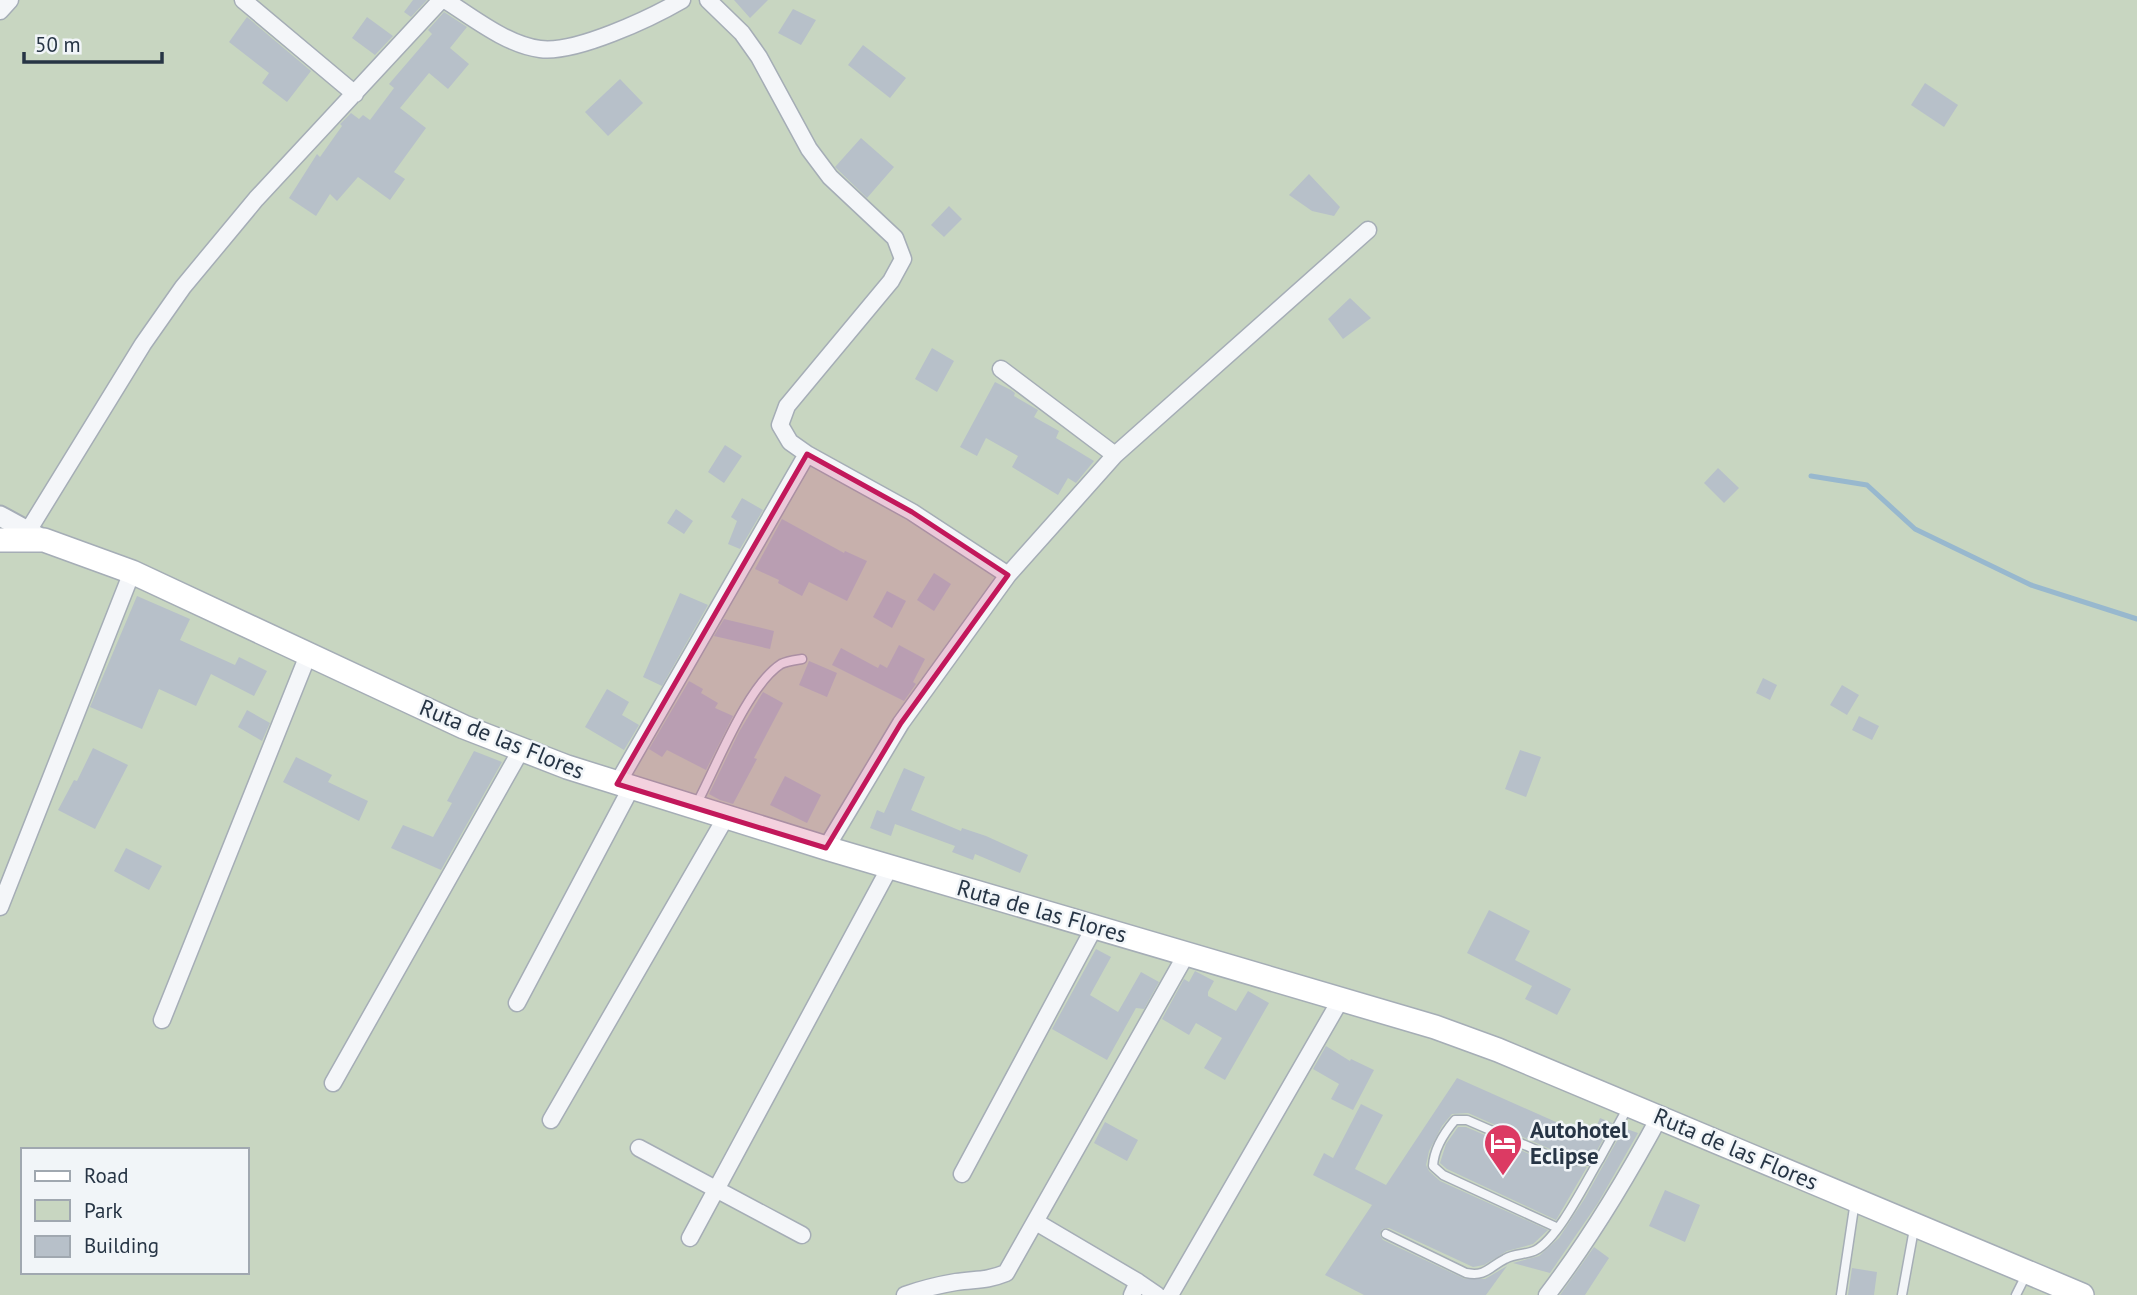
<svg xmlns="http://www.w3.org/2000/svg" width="2137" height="1295" font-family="'PT Sans',sans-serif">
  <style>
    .green { fill: #c8d6c1; fill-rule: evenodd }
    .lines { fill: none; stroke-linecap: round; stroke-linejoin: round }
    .stream { stroke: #98b8ce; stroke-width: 5 }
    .building { fill: #b7c0c9 }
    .service-casing { stroke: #a5adb6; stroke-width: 11 }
    .minor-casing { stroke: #a5adb6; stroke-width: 19 }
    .tertiary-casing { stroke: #a5adb6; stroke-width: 23 }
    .secondary-casing { stroke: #a5adb6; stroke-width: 26 }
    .service { stroke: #f4f6f9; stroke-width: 8 }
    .minor { stroke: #f4f6f9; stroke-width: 16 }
    .tertiary { stroke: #f4f6f9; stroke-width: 19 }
    .secondary { stroke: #fff; stroke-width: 23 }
    .marked { fill: #c2185b; fill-opacity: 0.2; stroke: #c2185b; stroke-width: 5; stroke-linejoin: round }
    .labels { text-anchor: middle; stroke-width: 5; stroke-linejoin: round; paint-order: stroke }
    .street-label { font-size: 23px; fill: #273545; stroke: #f1f5f8 }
    .poi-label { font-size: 23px; font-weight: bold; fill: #273545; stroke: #f1f5f8; text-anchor: start }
  </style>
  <rect width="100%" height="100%" fill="#e1e6eb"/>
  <path class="green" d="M 0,0 L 2137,0 L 2137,1295 L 0,1295 ZM 23,1150 L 247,1150 L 247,1272 L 23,1272 Z"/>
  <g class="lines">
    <path class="stream" d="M 1811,476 L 1867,485 L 1915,529 L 2031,585 L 2137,619"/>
  </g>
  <path class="building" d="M 413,0 L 427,0 L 411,17 L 404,12 Z
    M 734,0 L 768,0 L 750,18 Z
    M 793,9 L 816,20 L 801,45 L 778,33 Z
    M 444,12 L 467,27 L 450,48 L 469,64 L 448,89 L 429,73 L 400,108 L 426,128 L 394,172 L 405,179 L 390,200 L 358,177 L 337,201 L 330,194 L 316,216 L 289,198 L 317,154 L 320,157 L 342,126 L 340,124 L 351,113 L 359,119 L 363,115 L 370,120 L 394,88 L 389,84 L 432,34 L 428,30 Z
    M 247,17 L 311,71 L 287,102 L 262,83 L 269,73 L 229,42 Z
    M 367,17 L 393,36 L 375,55 L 352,38 Z
    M 863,45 L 906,78 L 890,98 L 848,65 Z
    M 620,79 L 643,103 L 608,136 L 585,112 Z
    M 1925,83 L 1958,105 L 1944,127 L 1911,105 Z
    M 861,138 L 894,167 L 867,198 L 835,167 Z
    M 1309,174 L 1340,207 L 1334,216 L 1312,211 L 1289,195 Z
    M 949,206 L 962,219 L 944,237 L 931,225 Z
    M 1350,298 L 1371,318 L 1343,339 L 1328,319 Z
    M 932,348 L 954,361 L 937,392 L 915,379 Z
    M 995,382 L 1011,390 L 1015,393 L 1014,396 L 1038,410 L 1034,417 L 1059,431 L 1056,438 L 1094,461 L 1076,483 L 1068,478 L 1058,495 L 1012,467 L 1018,456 L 986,438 L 977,456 L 960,447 Z
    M 725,445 L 742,456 L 724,483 L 708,472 Z
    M 1718,468 L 1739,488 L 1724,503 L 1704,483 Z
    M 742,498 L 763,510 L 740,549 L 728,544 L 737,521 L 731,517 Z
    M 676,509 L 693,521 L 684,534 L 667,523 Z
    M 782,519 L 844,553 L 845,551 L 867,561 L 847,601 L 809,582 L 802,596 L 778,583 L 779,580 L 755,569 Z
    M 934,573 L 951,584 L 934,611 L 917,600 Z
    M 887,591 L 906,601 L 892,628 L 873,617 Z
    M 680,593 L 708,605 L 662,686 L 643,677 Z
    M 137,596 L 190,619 L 180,640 L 235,665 L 239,657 L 267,671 L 254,696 L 211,674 L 196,706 L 159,689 L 142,729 L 90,707 Z
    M 724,619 L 774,631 L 770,649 L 714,636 Z
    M 899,645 L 925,659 L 913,682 L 916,684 L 904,701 L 832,665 L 841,648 L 878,668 L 880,664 L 887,668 Z
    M 809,661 L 837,673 L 827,697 L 799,685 Z
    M 1763,678 L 1777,685 L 1770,700 L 1756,693 Z
    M 689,681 L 703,689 L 701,693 L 718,703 L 715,708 L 733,716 L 706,770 L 667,750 L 662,757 L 649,749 Z
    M 1842,685 L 1859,695 L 1847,715 L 1830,705 Z
    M 607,689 L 629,702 L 622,715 L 639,725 L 624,750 L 585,727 Z
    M 763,692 L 783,703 L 754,758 L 757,759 L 733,804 L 720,800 L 709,794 L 739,732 Z
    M 247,710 L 270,723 L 262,741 L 238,727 Z
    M 1859,716 L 1879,726 L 1872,740 L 1852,730 Z
    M 93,748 L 128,765 L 95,829 L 58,810 L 74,780 L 77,781 Z
    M 1520,750 L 1541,757 L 1526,797 L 1505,789 Z
    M 474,751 L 502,762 L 441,870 L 391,848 L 403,825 L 433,837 L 452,803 L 447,801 Z
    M 296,757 L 332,775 L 328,782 L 368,801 L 359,821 L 283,782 Z
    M 904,768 L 925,777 L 911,810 L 961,831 L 962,828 L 986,836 L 1028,855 L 1020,873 L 975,854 L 973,860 L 952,852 L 955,846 L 895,824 L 891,836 L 870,828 L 877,810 L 884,813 Z
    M 785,776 L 821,795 L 807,823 L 770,805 Z
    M 126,848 L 162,866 L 149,890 L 114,871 Z
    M 1489,910 L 1530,931 L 1515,960 L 1571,989 L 1557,1015 L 1525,999 L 1532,986 L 1467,953 Z
    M 1096,949 L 1111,957 L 1090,995 L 1118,1012 L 1141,972 L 1159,982 L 1144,1009 L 1136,1008 L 1107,1060 L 1052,1029 Z
    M 1195,971 L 1214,981 L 1208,992 L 1208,996 L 1236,1011 L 1248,991 L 1269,1003 L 1225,1080 L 1204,1068 L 1222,1038 L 1196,1023 L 1189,1035 L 1162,1019 L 1184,979 L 1189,982 Z
    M 1326,1046 L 1350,1061 L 1351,1059 L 1374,1070 L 1353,1110 L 1331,1099 L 1339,1084 L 1313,1069 Z
    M 1457,1078 L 1592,1138 L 1600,1118 L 1612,1123 L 1595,1154 L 1574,1154 L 1559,1153 L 1468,1113 L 1452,1114 L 1442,1126 L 1429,1151 L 1426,1165 L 1429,1171 L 1440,1181 L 1548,1230 L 1533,1244 L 1507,1251 L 1484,1265 L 1473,1267 L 1389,1228 L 1382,1229 L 1380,1235 L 1383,1240 L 1465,1279 L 1485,1279 L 1507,1266 L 1486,1295 L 1364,1295 L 1325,1275 L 1372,1205 L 1313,1175 L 1324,1153 L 1333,1158 L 1361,1104 L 1383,1115 L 1355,1169 L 1386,1185 Z
    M 1105,1122 L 1138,1140 L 1127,1161 L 1094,1143 Z
    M 1458,1127 L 1466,1127 L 1555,1165 L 1587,1167 L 1556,1220 L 1447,1169 L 1440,1163 L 1446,1144 Z
    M 1624,1128 L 1638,1133 L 1598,1203 L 1550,1273 L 1513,1263 L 1539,1256 L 1559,1238 L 1585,1198 Z
    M 1665,1190 L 1700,1205 L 1685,1242 L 1649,1226 Z
    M 1594,1247 L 1609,1258 L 1585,1295 L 1560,1295 Z
    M 1852,1268 L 1877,1272 L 1874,1295 L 1848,1295 Z"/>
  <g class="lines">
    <defs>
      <path id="service" d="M 696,805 C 716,768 747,686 781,664 C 787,661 796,660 802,659
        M 1558,1228 L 1443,1175 L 1433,1166 C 1434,1148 1444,1133 1455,1120 L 1467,1120 L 1557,1159 L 1574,1161 L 1599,1160 L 1628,1107
        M 1386,1234 L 1466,1273 C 1486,1277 1489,1267 1505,1259 C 1515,1253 1527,1255 1536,1250 C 1559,1237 1585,1183 1599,1160
        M 1841,1295 L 1855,1201
        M 1902,1295 L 1914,1229
        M 2016,1295 L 2026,1275"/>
      <path id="minor" d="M 243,0 L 355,94
        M 445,0 C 472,17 507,45 540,49 C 575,54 651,18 682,0
        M 708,0 L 742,33 L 759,57 L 809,149 L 830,177 L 895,238 L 903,259 L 891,281 L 787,406 L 780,425 L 790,442 L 807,454 L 912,512 L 1008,575
        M 0,11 L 10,0
        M 1001,369 L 1115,455
        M 28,531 L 143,344 L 183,287 L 256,199 L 441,0
        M 617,784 L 807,454
        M 826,848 L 901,723 L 1008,575 L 1115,455 L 1368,230
        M 0,907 L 132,572
        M 517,1003 L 631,788
        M 162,1020 L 308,655
        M 333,1083 L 521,750
        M 551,1120 L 726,817
        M 639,1148 L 802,1235
        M 962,1174 L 1095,926
        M 1036,1222 L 1138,1282 L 1132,1295
        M 690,1238 L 890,867
        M 1138,1282 L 1157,1295
        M 905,1295 C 922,1289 938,1285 956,1282 C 976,1279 986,1281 1006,1273 L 1187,953
        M 1170,1295 L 1341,999
        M 1547,1295 C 1590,1239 1626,1179 1660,1116"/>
      <path id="tertiary" d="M 0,516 L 44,540"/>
      <path id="secondary" d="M 0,540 L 44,540 L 132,572 L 464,727 L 567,767 L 826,848 L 1435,1027 L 1498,1050 L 2082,1295"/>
    </defs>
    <use href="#service" class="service-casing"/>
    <use href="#minor" class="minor-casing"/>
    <use href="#tertiary" class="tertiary-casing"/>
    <use href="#secondary" class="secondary-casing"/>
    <use href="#service" class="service"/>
    <use href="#minor" class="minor"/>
    <use href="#tertiary" class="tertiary"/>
    <use href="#secondary" class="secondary"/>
  </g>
  <path class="marked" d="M 807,454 L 912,512 L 1008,575 L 901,723 L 826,848 L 617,784 Z"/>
  <defs>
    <symbol id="hotel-pin" viewBox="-11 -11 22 30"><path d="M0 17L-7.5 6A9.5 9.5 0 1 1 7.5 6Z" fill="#dc3a63" stroke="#f1f5f8"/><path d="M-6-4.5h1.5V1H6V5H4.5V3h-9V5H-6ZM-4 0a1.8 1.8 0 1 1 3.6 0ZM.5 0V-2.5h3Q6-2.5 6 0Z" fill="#fff"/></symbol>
  </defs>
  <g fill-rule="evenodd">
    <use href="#hotel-pin" x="1481" y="1121" width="44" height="60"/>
  </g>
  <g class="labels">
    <g class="street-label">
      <text transform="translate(502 739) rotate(22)" y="8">Ruta de las Flores</text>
      <text transform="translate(1042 911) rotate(16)" y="8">Ruta de las Flores</text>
      <text transform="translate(1736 1149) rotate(23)" y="8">Ruta de las Flores</text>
    </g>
    <g class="poi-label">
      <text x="1530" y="1138">Autohotel<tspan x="1530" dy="26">Eclipse</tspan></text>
    </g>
  </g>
  <rect x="21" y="1148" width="228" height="126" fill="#f1f5f8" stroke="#a0a8b0" stroke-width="2"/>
  <rect x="35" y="1171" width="35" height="10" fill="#ffffff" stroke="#a0a8b0" stroke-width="2"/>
  <text x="84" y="1183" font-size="21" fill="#273545">Road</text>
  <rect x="35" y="1200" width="35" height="21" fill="#c8d6c1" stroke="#a0a8b0" stroke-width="2"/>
  <text x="84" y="1218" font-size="21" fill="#273545">Park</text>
  <rect x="35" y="1236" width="35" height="21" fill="#b7c0c9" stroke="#a0a8b0" stroke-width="2"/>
  <text x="84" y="1253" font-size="21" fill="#273545">Building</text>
  <path d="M24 52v10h138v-10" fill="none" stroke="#273545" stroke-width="3.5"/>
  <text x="35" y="52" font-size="21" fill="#273545" stroke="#f1f5f8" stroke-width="5" paint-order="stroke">50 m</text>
</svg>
